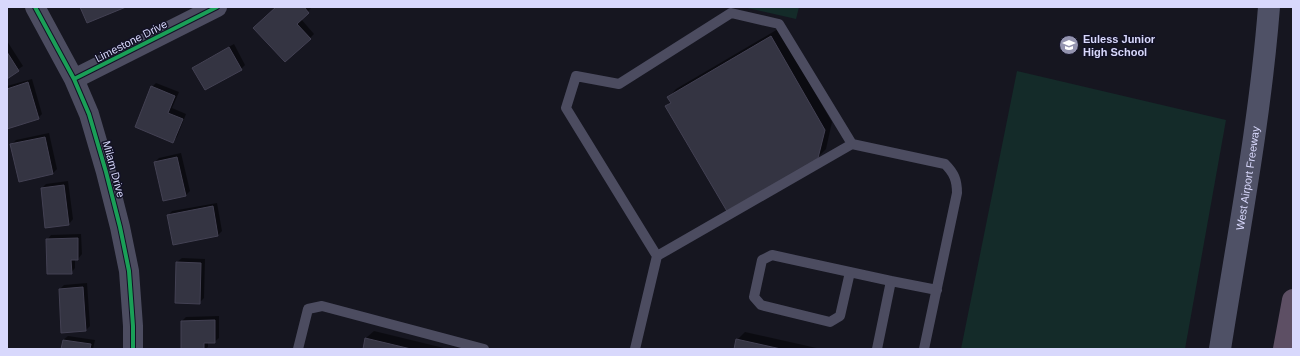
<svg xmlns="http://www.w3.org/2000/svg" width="1300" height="356" font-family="Helvetica,sans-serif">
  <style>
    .green { fill: #142b29 }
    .shadow { fill: #0007 }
    .building { fill: #343442; stroke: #434153 }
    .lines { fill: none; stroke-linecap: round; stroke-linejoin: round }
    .service { stroke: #4c4c60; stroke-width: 10 }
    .minor { stroke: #4c4c60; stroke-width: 20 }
    .secondary { stroke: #4f5166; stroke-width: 22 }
    .motorway { stroke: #5d4f64; stroke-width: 22 }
    .cycleway-casing { stroke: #121125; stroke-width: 6 }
    .cycleway { stroke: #1a9f57; stroke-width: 4 }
    .labels { text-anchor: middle; stroke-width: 3; stroke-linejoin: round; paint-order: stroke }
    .poi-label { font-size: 11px; font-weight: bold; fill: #d8d8fc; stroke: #121125; text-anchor: start }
    .street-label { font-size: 11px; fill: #d8d8fc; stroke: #121125 }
  </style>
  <rect width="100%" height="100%" fill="#161620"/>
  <path class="green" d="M 743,7 L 799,7 L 796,19 Z
    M 1017,71 L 1226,120 L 1185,349 L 961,349 Z"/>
  <path class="shadow" d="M 277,7 L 312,7 L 301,19 L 314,34 L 310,38 Z
    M 778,29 L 832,122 L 826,149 L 818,157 L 667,106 L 671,101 L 669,97 L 676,89 Z
    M 7,41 L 23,66 L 7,77 Z
    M 234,44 L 245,65 L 241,69 L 193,68 L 198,64 Z
    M 32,79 L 42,114 L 38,118 L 7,128 L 7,86 Z
    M 156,83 L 179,92 L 172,108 L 186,114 L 177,137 L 173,141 L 152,87 Z
    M 49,133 L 57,169 L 53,173 L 11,145 L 16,140 Z
    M 181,153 L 190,191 L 186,195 L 155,162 L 159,158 Z
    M 68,181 L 73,219 L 69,224 L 42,188 L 46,184 Z
    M 217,203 L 222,231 L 218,235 L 168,216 L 172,211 Z
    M 81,234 L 82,254 L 78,259 L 75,259 L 75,268 L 71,273 L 47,240 L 51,235 Z
    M 182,258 L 205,259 L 204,298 L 200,302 L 177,262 Z
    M 87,283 L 90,326 L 86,330 L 60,289 L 64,285 Z
    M 219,316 L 219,338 L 214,342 L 208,342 L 208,347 L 205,349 L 182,349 L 182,321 L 186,317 Z
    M 374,331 L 448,349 L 364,349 L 366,338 Z
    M 745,332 L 821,349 L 735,349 L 737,340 Z
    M 68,336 L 95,340 L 93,349 L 62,349 L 63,340 Z"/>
  <path class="building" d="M 80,7 L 126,7 L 87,23 Z
    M 276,7 L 304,7 L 309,13 L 297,24 L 311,39 L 285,62 L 253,28 Z
    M 771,36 L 825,130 L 818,158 L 728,213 L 665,106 L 671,103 L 667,97 Z
    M 229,47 L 242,70 L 205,90 L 192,68 Z
    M 7,52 L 19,71 L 7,79 Z
    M 28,82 L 39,119 L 7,129 L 7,89 Z
    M 151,86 L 175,96 L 168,113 L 183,119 L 173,143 L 135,127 Z
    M 45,137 L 53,174 L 19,182 L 10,144 Z
    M 177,157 L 186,196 L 163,201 L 154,162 Z
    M 64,185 L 69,225 L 45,228 L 41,188 Z
    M 213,206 L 218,236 L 173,245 L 167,215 Z
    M 78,238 L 78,260 L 71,260 L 72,274 L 47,274 L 46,239 Z
    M 176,262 L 201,263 L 200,304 L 175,303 Z
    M 83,287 L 86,331 L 61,333 L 59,289 Z
    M 215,320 L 215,343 L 204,343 L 204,349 L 181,349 L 181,321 Z
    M 365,338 L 411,349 L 363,349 Z
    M 736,339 L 781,349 L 734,349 Z
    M 63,340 L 91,344 L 90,349 L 61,349 Z"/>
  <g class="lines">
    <path class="service" d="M 657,256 L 852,144 L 945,164 C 954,173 957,180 957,193 L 924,349
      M 850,272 L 840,316 L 830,322 L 761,305 L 754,297 L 762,260 L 772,255 L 891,281
      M 298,349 L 308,309 L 322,306 L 484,349
      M 635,349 L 657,256 L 566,108 L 576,76 L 619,84 L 731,13 L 779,24 L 852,144
      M 877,349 L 891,281 L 937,290"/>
    <path class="minor" d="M 35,7 L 74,79 L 89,114 L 106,172 L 120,227 L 129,271 L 133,326 L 133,349
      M 74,79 L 217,7"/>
    <path class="secondary" id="s1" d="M 1220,349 C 1238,235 1260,122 1269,7"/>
    <path class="motorway" d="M 1284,349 L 1293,300"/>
    <defs>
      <path id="cycleway" d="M 35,7 L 74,79 L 89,114 L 106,172 L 120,227 L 129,271 L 133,326 L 133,349
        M 74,79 L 217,7"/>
    </defs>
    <use href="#cycleway" class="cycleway-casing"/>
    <use href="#cycleway" class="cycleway"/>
  </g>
  <defs>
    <symbol id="school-disc" viewBox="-11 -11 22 22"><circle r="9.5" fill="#9494af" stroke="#121125"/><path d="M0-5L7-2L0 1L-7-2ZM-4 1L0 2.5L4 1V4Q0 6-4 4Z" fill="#fff"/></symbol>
  </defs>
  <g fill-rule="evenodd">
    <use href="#school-disc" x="1058" y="34" width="22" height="22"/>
  </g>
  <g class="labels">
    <g class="poi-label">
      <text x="1083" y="43">Euless Junior<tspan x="1083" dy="13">High School</tspan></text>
    </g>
    <g class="street-label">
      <text transform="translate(131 41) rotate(-27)" y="4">Limestone Drive</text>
      <text transform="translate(114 169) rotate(75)" y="4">Milam Drive</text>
      <text dy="4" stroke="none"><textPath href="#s1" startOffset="173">West Airport Freeway</textPath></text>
    </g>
  </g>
  <rect width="1300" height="356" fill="none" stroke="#d8d8fc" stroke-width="16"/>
</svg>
